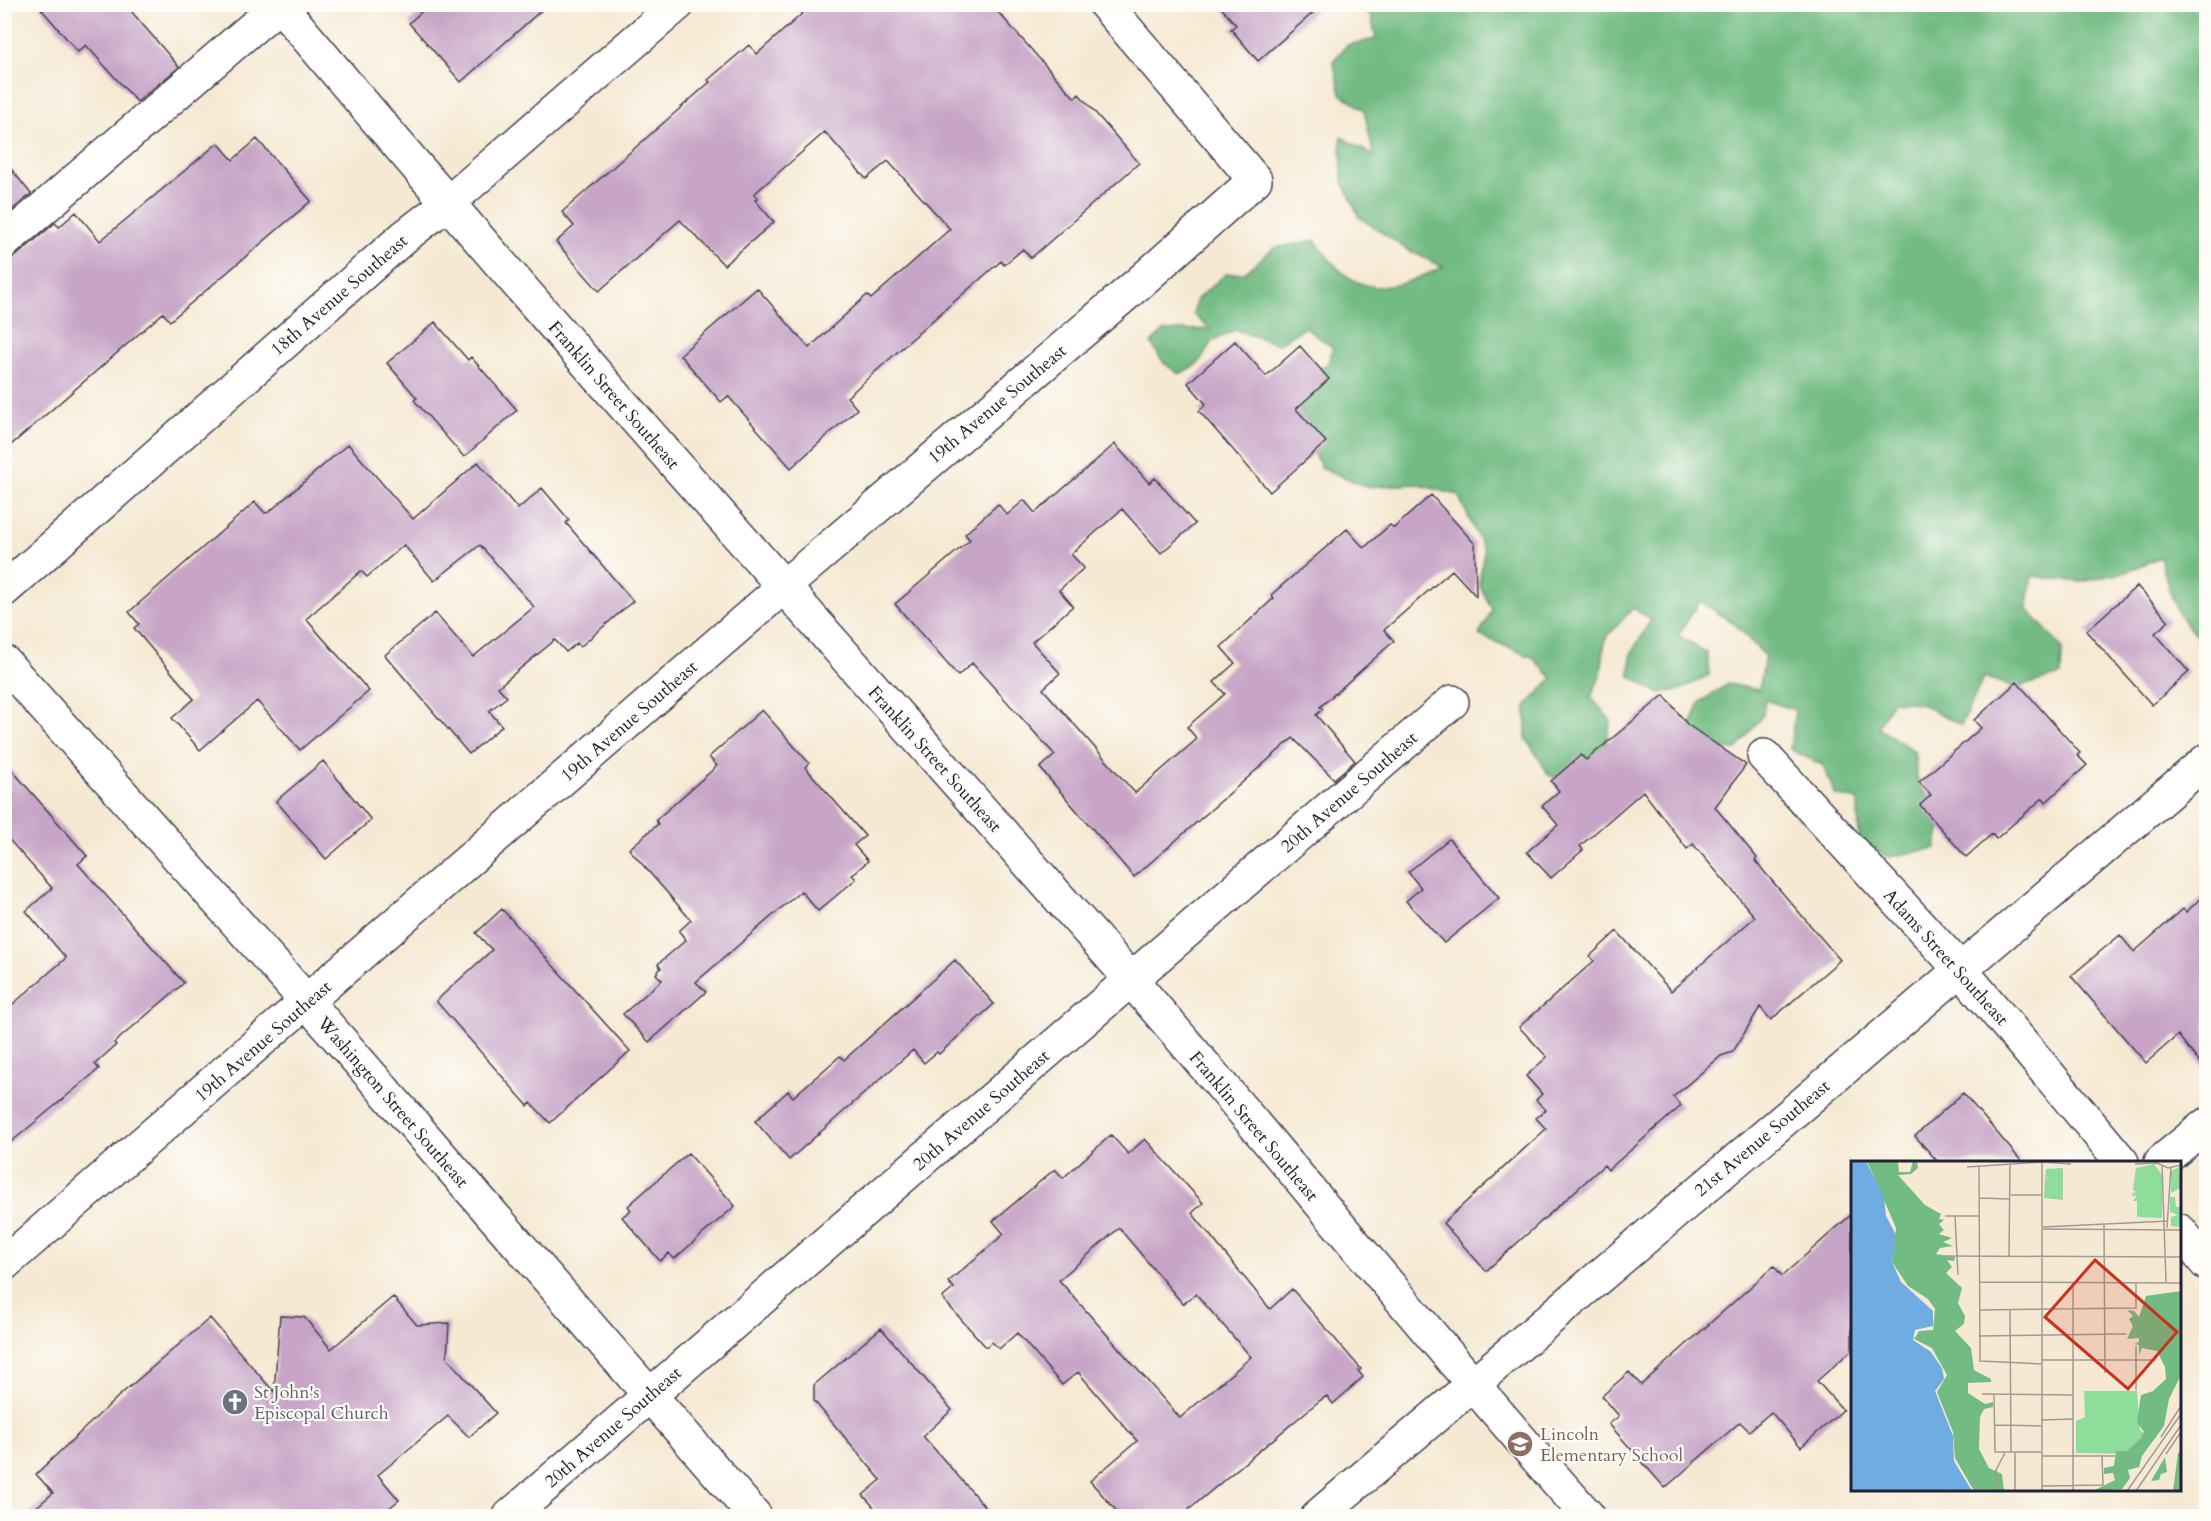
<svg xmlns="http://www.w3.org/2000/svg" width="2211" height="1521" font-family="Cardo,serif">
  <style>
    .forest { fill: #72bc83; stroke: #4a6f5f; stroke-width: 1.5 }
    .building { fill: #c8a5c7; fill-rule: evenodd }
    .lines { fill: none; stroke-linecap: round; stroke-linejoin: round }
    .minor-casing { stroke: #424052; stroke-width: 36 }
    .minor { stroke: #fff; stroke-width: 33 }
    .labels { text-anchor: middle; stroke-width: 4.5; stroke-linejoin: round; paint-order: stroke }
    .street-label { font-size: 18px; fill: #22223b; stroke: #fdfcf7 }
    .worship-label { font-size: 18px; fill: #5b616d; stroke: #fdfcf7; text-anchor: start }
    .education-label { font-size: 18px; fill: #785e54; stroke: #fdfcf7; text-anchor: start }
    .inset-road { fill: none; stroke: #a19996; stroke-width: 1.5 }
    .view { fill: #c8321e; fill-opacity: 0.15; stroke: #c8321e; stroke-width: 3 }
    .inset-edge { fill: none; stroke: #22223b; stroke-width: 3 }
  </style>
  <rect width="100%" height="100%" fill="#fdfcf7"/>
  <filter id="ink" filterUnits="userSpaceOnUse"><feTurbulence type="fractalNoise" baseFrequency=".0167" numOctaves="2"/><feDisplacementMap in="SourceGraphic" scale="12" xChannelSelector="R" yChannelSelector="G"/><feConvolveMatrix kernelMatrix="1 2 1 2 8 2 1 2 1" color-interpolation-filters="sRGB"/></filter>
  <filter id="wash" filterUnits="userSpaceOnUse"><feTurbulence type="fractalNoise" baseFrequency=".008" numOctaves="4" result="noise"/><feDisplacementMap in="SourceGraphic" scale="24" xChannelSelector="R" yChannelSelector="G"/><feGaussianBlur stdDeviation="1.35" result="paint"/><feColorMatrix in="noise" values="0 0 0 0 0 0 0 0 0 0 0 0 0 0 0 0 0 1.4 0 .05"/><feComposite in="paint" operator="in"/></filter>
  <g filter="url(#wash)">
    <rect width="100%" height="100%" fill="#f6e9d3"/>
    <path class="forest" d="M 1353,5 L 2206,5 L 2206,639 C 2177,630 2167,584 2160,557 L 2126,572 L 2081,582 L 2032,576 L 2027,609 L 2062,648 L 2061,675 L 2015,688 L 1984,677 L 1961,725 L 1919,703 L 1892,701 L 1878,728 L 1914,751 L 1918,785 L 1944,815 L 1936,848 L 1888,857 L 1859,840 L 1858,800 L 1835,795 L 1824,766 L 1790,749 L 1795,710 L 1765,700 L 1763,715 L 1736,750 L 1707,747 L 1690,728 L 1700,702 L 1728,684 L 1759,690 L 1765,656 L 1735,624 L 1700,601 L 1678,635 L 1707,653 L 1709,675 L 1679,690 L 1658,693 L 1630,676 L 1631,654 L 1651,619 L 1633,608 L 1605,639 L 1601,674 L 1591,697 L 1611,721 L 1604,750 L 1575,783 L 1549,775 L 1526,738 L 1526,706 L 1552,678 L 1532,657 L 1479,635 L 1492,610 L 1479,584 L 1484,550 L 1458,495 L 1416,484 L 1367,487 L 1322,468 L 1301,432 L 1299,392 L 1304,380 L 1328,363 L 1333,348 L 1305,327 L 1278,344 L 1235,330 L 1213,341 L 1199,363 L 1179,374 L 1164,363 L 1151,343 L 1164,331 L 1210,329 L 1193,314 L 1197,299 L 1226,274 L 1244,273 L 1274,248 L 1315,240 C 1354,299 1384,295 1443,267 L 1408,250 L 1359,217 L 1342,179 L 1341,137 L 1374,156 L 1364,110 L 1341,94 L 1333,61 L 1347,45 L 1376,39 L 1371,16 Z"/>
    <g id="blocks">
      <path class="building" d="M 37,4 L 125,4 L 179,67 L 137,102 L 86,45 L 78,52 Z
        M 430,4 L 548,4 L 461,82 L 409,23 Z
        M 813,4 L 991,4 L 1060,82 L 1075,98 L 1079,94 L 1139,163 L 1031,258 L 1023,249 L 1004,265 L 1001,261 L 941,313 L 847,397 L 857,409 L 791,468 L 728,396 L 721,402 L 680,355 L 757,288 L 809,348 L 867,295 L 871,299 L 950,229 L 888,161 L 866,179 L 825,132 L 754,194 L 758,198 L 755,200 L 774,222 L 724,265 L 680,220 L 599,291 L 556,242 L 574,226 L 562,212 L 710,82 L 708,80 L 749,45 L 757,54 Z
        M 1218,4 L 1323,4 L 1258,61 L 1231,29 L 1236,25 Z
        M 257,139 L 311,201 L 170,321 L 163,313 L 4,451 L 4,260 L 16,256 L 55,223 L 59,227 L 76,212 L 100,241 L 218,143 L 233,160 Z
        M 4,160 L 31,194 L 5,216 L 4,216 Z
        M 435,322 L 468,360 L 471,357 L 517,410 L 464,457 L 414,400 L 417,398 L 387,363 Z
        M 1235,341 L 1266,376 L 1300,346 L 1329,379 L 1296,409 L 1326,442 L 1270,492 L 1199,411 L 1206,404 L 1188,383 Z
        M 348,444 L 413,519 L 478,462 L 518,509 L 542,488 L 569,520 L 566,523 L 633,601 L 580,647 L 577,643 L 566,652 L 555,640 L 498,687 L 507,697 L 489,711 L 502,726 L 469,754 L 385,655 L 435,613 L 473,657 L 534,607 L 480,545 L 434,581 L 404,545 L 367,577 L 361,571 L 306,619 L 369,691 L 300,750 L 257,701 L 200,750 L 172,718 L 194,699 L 134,628 L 139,624 L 129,612 L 255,502 L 265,513 L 269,512 Z
        M 1115,444 L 1149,483 L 1155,478 L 1195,524 L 1161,553 L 1122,509 L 1071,554 L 1084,568 L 1059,590 L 1073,606 L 1032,642 L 1060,673 L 1043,689 L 1135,793 L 1197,739 L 1187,727 L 1225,694 L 1214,682 L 1235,663 L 1221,647 L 1274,598 L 1271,595 L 1347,529 L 1364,548 L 1390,525 L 1394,528 L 1431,495 L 1475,544 L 1476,596 L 1452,570 L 1384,630 L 1394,641 L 1320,707 L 1323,709 L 1316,715 L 1355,761 L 1334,779 L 1293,738 L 1134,877 L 1040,768 L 1055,755 L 972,663 L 958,676 L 895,604 L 970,540 L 965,534 L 998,504 L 1007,515 L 1024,500 L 1035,513 Z
        M 2137,586 L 2169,621 L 2155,633 L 2189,672 L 2152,705 L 2086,631 Z
        M 2017,682 L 2080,753 L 2077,755 L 2087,765 L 2046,802 L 2043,798 L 1996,839 L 1992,834 L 1966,857 L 1920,805 L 1931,795 L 1919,782 L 1981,728 L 1974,720 Z
        M 1664,695 L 1687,724 L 1746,765 L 1715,807 L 1757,858 L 1755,861 L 1840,960 L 1771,1020 L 1760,1007 L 1733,1052 L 1721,1056 L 1673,1097 L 1681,1106 L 1608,1170 L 1604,1165 L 1486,1271 L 1443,1223 L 1546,1129 L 1536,1118 L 1546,1110 L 1536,1100 L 1542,1094 L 1526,1076 L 1547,1057 L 1519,1027 L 1594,961 L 1590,956 L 1617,931 L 1671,991 L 1755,917 L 1693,844 L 1687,849 L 1643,791 L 1580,846 L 1583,850 L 1551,878 L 1527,852 L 1558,825 L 1542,806 L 1559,791 L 1551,781 L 1581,755 L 1586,760 Z
        M 762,710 L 809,763 L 805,767 L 865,836 L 854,845 L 868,861 L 852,875 L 856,879 L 818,911 L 801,891 L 696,982 L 706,992 L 649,1042 L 623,1014 L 662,980 L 656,974 L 661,968 L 658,964 L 686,940 L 679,931 L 691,920 L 629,849 L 658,824 L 656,820 L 717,766 L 709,757 Z
        M 4,761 L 87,856 L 78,864 L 184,983 L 114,1043 L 116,1045 L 95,1064 L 99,1069 L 4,1148 L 4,1012 L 66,958 L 26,911 L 52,888 L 4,834 Z
        M 323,761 L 371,820 L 326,859 L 276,801 Z
        M 1449,839 L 1499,898 L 1444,943 L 1406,901 L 1421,888 L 1408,872 Z
        M 2206,894 L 2206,1071 L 2178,1035 L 2146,1063 L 2071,976 L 2120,935 L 2134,952 L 2183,909 L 2186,912 Z
        M 502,909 L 630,1051 L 550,1123 L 531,1103 L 528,1106 L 436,1001 L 492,950 L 476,933 Z
        M 955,960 L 994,1004 L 939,1054 L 937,1052 L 924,1063 L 913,1050 L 789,1160 L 755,1121 L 788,1091 L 793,1097 L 840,1056 L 844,1060 Z
        M 1963,1093 L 2022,1162 L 1938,1162 L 1915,1136 Z
        M 1111,1135 L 1128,1154 L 1145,1139 L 1203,1203 L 1192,1213 L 1270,1309 L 1292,1289 L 1361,1369 L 1358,1371 L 1363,1377 L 1333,1404 L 1327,1396 L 1319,1401 L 1181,1516 L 1121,1516 L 1090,1481 L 1137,1441 L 1078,1372 L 1062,1385 L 1017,1333 L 999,1349 L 992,1342 L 986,1347 L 942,1298 L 954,1288 L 948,1282 L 1004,1234 L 993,1221 L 1055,1169 L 1063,1178 ZM 1119,1228 L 1183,1304 L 1196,1294 L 1251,1357 L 1180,1418 L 1059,1280 Z
        M 688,1153 L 735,1206 L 674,1259 L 669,1253 L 660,1261 L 622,1217 L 631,1210 L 628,1206 Z
        M 1852,1214 L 1852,1350 L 1817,1381 L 1843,1410 L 1801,1447 L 1771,1412 L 1749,1431 L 1740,1422 L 1665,1488 L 1609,1424 L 1619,1416 L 1602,1396 L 1629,1372 L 1641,1385 L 1774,1266 L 1782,1276 Z
        M 393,1297 L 417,1325 L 449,1323 L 447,1358 L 496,1413 L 469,1437 L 448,1416 L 378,1475 L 399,1500 L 379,1516 L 26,1516 L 53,1493 L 36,1474 L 120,1395 L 210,1318 L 274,1392 L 280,1316 L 304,1317 L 331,1349 Z
        M 881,1328 L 952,1410 L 923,1436 L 993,1516 L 882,1516 L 863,1495 L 881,1480 L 814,1401 L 814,1385 Z"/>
    </g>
  </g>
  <g filter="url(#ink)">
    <use href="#blocks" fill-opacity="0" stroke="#424052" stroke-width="1.5"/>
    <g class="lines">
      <defs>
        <path id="minor" d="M 279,4 C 546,323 824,631 1099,943 C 1265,1132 1421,1329 1588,1516
          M 4,242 L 279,5
          M 4,590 L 404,237 L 448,203 L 678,4
          M 4,662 L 279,970 L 755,1516
          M 1764,756 L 1961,970 L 2122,1162
          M 2161,1162 L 2206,1125
          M 2180,1231 L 2206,1263
          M 4,1264 L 782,588 L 1139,283 L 1255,180 L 1105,4
          M 510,1516 L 1452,702
          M 1318,1516 L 2206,761"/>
      </defs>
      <use href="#minor" class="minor-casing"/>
      <use href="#minor" class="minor"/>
    </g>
  </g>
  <defs>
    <symbol id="church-disc" viewBox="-11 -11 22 22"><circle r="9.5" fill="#6b7280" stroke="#fdfcf7"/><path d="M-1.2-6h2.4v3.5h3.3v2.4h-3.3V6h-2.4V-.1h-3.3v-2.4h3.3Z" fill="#fff"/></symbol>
    <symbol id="school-disc" viewBox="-11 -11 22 22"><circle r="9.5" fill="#8d6e63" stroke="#fdfcf7"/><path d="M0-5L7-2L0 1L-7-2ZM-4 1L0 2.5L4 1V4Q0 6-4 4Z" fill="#fff"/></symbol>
  </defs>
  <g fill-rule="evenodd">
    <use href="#church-disc" x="220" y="1387" width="30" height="30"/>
    <use href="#school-disc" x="1505" y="1429" width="30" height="30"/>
  </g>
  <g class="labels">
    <g class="street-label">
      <text transform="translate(339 295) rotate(-41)" y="6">18th Avenue Southeast</text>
      <text transform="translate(614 395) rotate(49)" y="6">Franklin Street Southeast</text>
      <text transform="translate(997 404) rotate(-40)" y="6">19th Avenue Southeast</text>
      <text transform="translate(629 721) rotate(-41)" y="6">19th Avenue Southeast</text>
      <text transform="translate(935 759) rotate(48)" y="6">Franklin Street Southeast</text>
      <text transform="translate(1349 792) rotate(-41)" y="6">20th Avenue Southeast</text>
      <text transform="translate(1946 957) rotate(48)" y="6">Adams Street Southeast</text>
      <text transform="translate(263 1041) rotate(-41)" y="6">19th Avenue Southeast</text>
      <text transform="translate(393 1102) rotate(49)" y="6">Washington Street Southeast</text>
      <text transform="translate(981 1110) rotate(-41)" y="6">20th Avenue Southeast</text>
      <text transform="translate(1254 1126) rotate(50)" y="6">Franklin Street Southeast</text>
      <text transform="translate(1762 1138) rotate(-40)" y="6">21st Avenue Southeast</text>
      <text transform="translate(613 1427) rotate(-41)" y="6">20th Avenue Southeast</text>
    </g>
    <g class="worship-label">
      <text x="254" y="1398">St John's<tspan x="254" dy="21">Episcopal Church</tspan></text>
    </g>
    <g class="education-label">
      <text x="1540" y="1440">Lincoln<tspan x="1540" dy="21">Elementary School</tspan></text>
    </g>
  </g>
  <g transform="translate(1851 1161)">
    <rect width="330" height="330" fill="#f6e9d3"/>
    <path d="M 303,3 L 311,14 L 311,57 L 286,56 L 286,40 L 282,40 L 286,34 L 282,35 L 280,33 L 286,32 L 280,32 L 285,31 L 282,29 L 285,7 ZM 328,6 L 330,27 L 320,32 L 320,10 ZM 212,7 L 212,39 L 193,37 L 194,17 L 201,16 L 194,16 L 195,8 ZM 319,36 L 324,36 L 325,46 L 330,46 L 330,66 L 320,65 L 320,56 L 327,54 L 319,51 ZM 233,230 L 286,230 L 289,269 L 293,272 L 283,293 L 225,292 L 225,260 L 234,256 Z" fill="#8edd9b"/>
    <path d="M 16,0 L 47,0 L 48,11 L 59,11 L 62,0 L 66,0 L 67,7 L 60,13 L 47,14 L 74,44 L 90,53 L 88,58 L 93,59 L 88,63 L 93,69 L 88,73 L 101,77 L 92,81 L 102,85 L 89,87 L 85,93 L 104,96 L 103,100 L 96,99 L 101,106 L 95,112 L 111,127 L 107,142 L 114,155 L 113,163 L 104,170 L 120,187 L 123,209 L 140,218 L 140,221 L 117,222 L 117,232 L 134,243 L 142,241 L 142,246 L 133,248 L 129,256 L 128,288 L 138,307 L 151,313 L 153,330 L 123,330 L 104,297 L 102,271 L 86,231 L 96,214 L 81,187 L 63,178 L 68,170 L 82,169 L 84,148 L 77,138 L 57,125 L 41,101 L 45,67 ZM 330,130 L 330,214 L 318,238 L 313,265 L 291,295 L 288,306 L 277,309 L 279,317 L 271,328 L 242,330 L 264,319 L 262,312 L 253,313 L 253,307 L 263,305 L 265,290 L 276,290 L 290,277 L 293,271 L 286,261 L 290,234 L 302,230 L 315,218 L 314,206 L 306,190 L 291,187 L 288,194 L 288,184 L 283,183 L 288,181 L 288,177 L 276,178 L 282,165 L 278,158 L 282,155 L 276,149 L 283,150 L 288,156 L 295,135 ZM 330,291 L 330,330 L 322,330 L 327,292 ZM 314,296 L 316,311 L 310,313 L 308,319 L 300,320 Z" fill="#72bc83"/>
    <path d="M 0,0 L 15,0 L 33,37 L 35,55 L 45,74 L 41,101 L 50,121 L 82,150 L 82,165 L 64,169 L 62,179 L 80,191 L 91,207 L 93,218 L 84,230 L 102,275 L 103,300 L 121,330 L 0,330 Z" fill="#6face1"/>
    <path class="inset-road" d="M 191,0 L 191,330M 191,1 L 220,3M 284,3 L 306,2 L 317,7 L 330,4M 311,4 L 315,121M 128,5 L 129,200 L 191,203M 116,6 L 191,1M 160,34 L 191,34M 128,37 L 159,38M 94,55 L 128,55M 104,55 L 107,114M 253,64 L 254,212M 192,66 L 317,60M 316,67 L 320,6M 192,68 L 330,69M 94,95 L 330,96M 158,95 L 159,4M 128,121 L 330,122M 128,149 L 285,147 L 285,121M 159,149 L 160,291M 128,175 L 275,173M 191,199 L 305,199M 285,229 L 285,185M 131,233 L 222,234M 143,234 L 144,291 L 190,291M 190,259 L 223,258M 144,264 L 190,265M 310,276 L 330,245M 164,291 L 164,330M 315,293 L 330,271M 192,295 L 264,295M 191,325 L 252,324 L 251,294M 146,330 L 145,309 L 154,292M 222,330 L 222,121M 276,330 L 330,253M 285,330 L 330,264"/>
    <path class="view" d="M 244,99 L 326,171 L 277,228 L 194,156 Z"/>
    <rect width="330" height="330" class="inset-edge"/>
  </g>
  <rect width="2211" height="1521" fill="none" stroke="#fdfcf7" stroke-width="24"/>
</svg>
